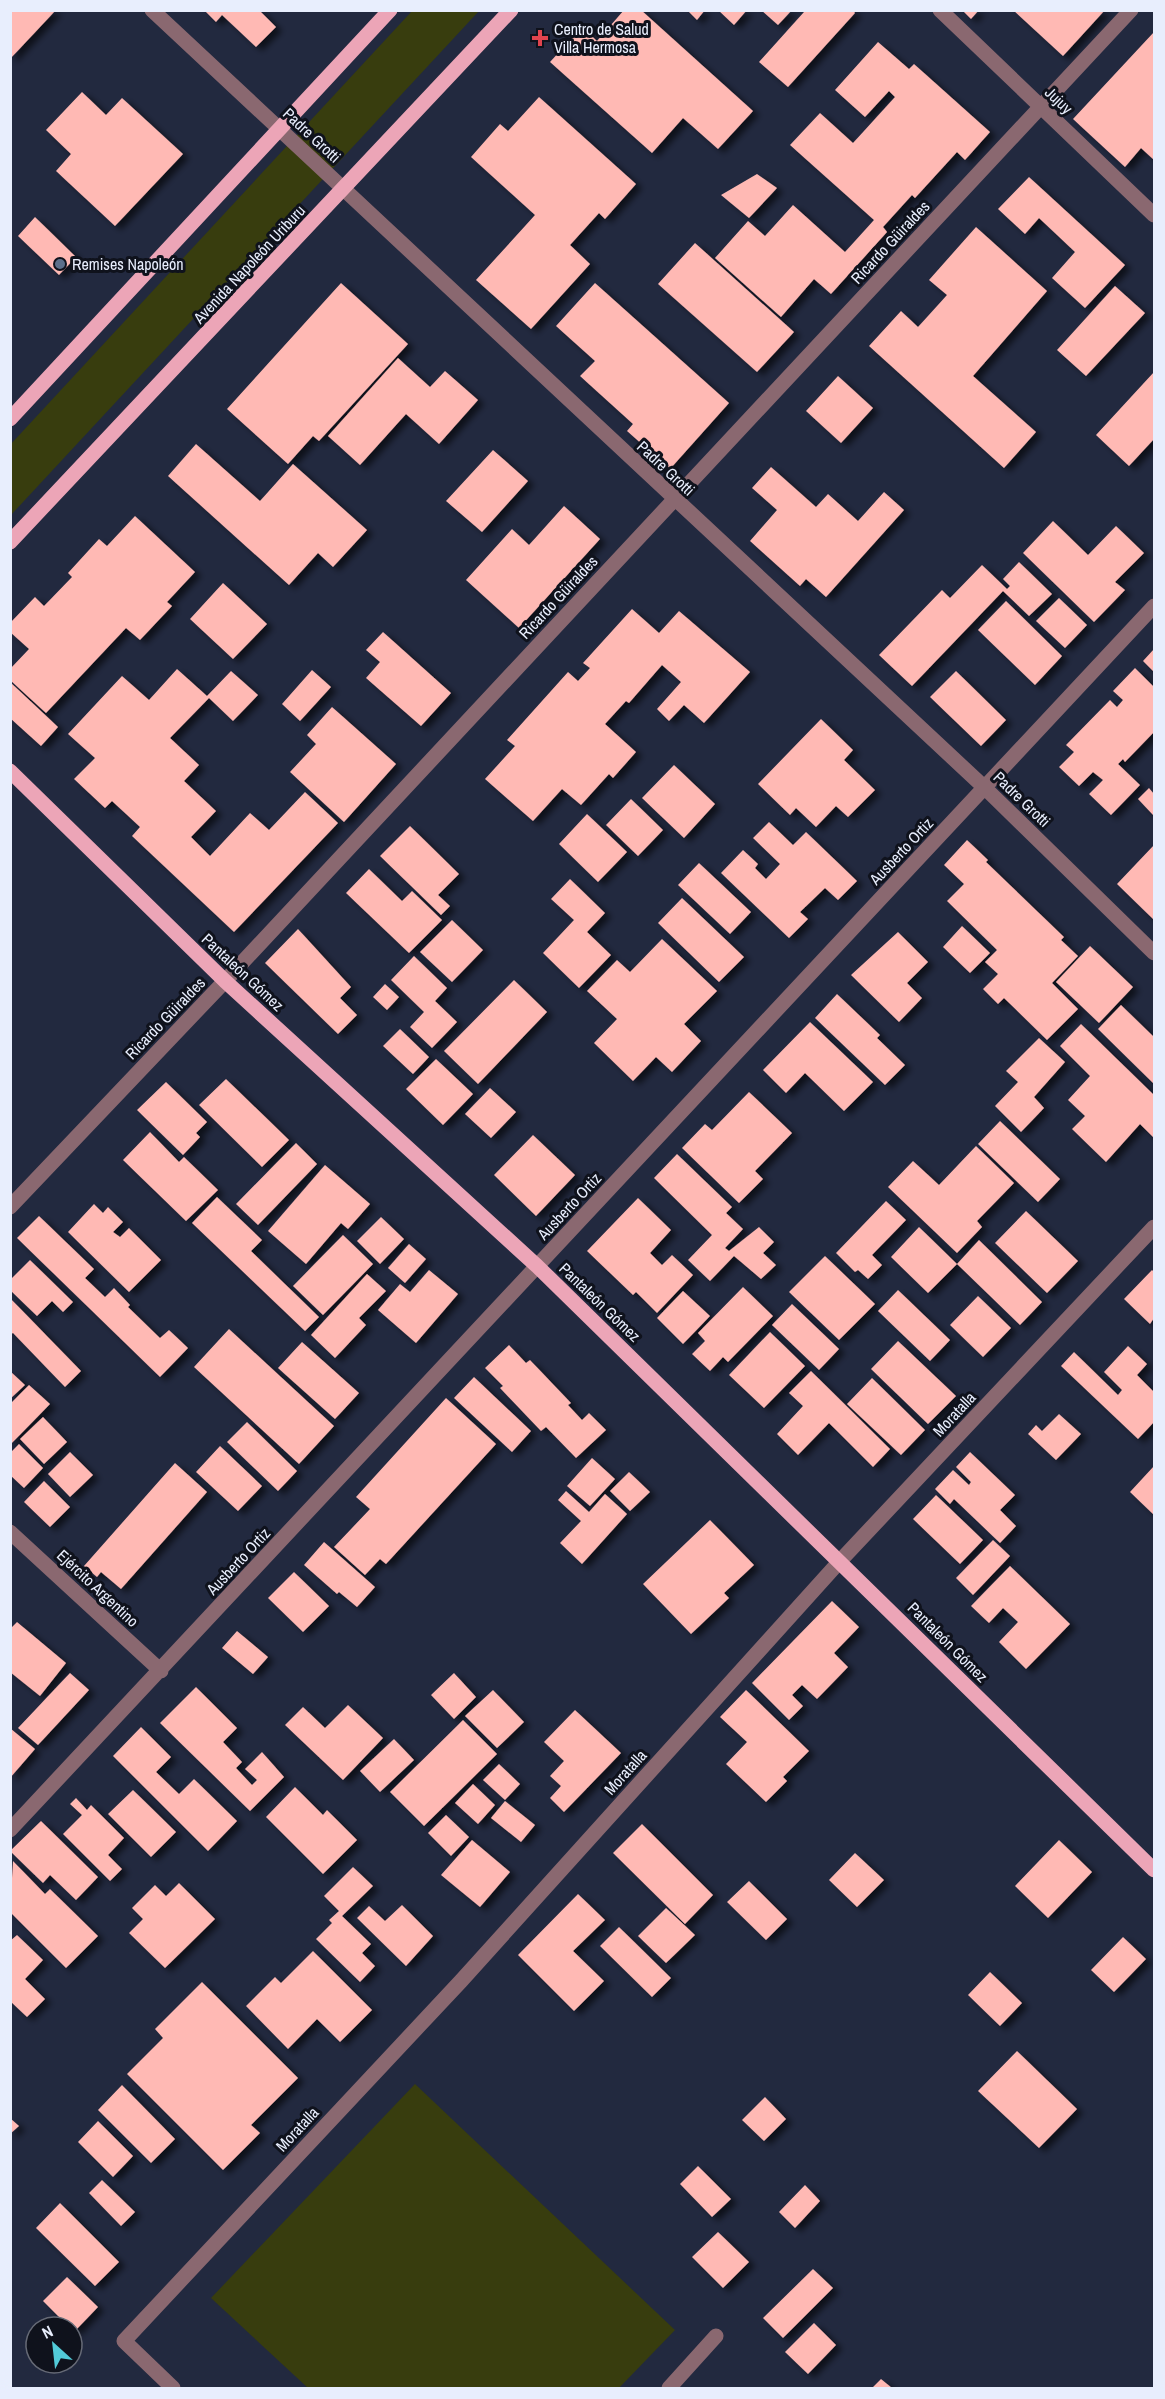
<svg xmlns="http://www.w3.org/2000/svg" width="1165" height="2399" font-family="'Archivo Narrow',sans-serif">
  <style>
    .green { fill: #383d0e }
    .building { fill: #ffb9b4; filter: url(#shadow) }
    .lines { fill: none; stroke-linecap: round; stroke-linejoin: round }
    .minor { stroke: #8a6870; stroke-width: 15 }
    .major { stroke: #eca5b7; stroke-width: 15 }
    .health-dot { fill: #e0444e; stroke: #0f121c; stroke-width: 2 }
    .service-dot { fill: #5c6f8a; stroke: #0f121c; stroke-width: 2 }
    .labels { text-anchor: middle; stroke-width: 6; stroke-linejoin: round; paint-order: stroke }
    .poi-label { font-size: 16px; fill: #e8eefd; stroke: #0f121c; text-anchor: start }
    .street-label { font-size: 16px; fill: #e8eefd; stroke: #0f121c }
  </style>
  <defs>
    <filter id="shadow"><feDropShadow dx="6" dy="4" stdDeviation="3" flood-color="#0009"/></filter>
  </defs>
  <rect width="100%" height="100%" fill="#22293f"/>
  <path class="green" d="M 412,11 L 479,11 L 11,515 L 10,445 Z
    M 415,2084 L 675,2330 L 619,2388 L 308,2388 L 211,2298 Z"/>
  <path class="building" d="M 10,10 L 56,10 L 10,59 Z
    M 204,10 L 259,10 L 276,27 L 256,47 L 222,15 L 216,22 Z
    M 624,10 L 641,10 L 753,111 L 718,149 L 683,118 L 652,153 L 550,62 L 582,27 L 597,41 Z
    M 687,10 L 705,10 L 697,20 Z
    M 718,10 L 747,10 L 734,25 Z
    M 761,10 L 792,10 L 778,25 Z
    M 801,10 L 853,10 L 855,13 L 788,87 L 759,62 L 804,12 Z
    M 962,10 L 979,10 L 971,19 Z
    M 1013,10 L 1105,10 L 1063,56 Z
    M 1154,32 L 1154,160 L 1141,148 L 1125,167 L 1073,119 Z
    M 878,42 L 909,69 L 914,64 L 990,132 L 965,160 L 957,152 L 915,198 L 912,195 L 883,227 L 887,232 L 831,294 L 814,279 L 781,317 L 715,258 L 748,221 L 765,236 L 793,205 L 845,252 L 874,220 L 790,145 L 820,113 L 853,143 L 895,97 L 889,91 L 865,117 L 835,90 Z
    M 82,92 L 106,115 L 122,98 L 183,154 L 115,226 L 56,171 L 71,154 L 46,130 Z
    M 539,97 L 636,184 L 605,219 L 599,213 L 570,245 L 590,264 L 531,329 L 476,280 L 535,215 L 471,157 L 500,124 L 508,131 Z
    M 757,174 L 777,188 L 749,218 L 721,195 Z
    M 1029,177 L 1125,265 L 1085,308 L 1052,278 L 1075,252 L 1039,218 L 1025,234 L 998,209 Z
    M 35,217 L 76,257 L 59,275 L 18,236 Z
    M 976,227 L 1047,291 L 973,376 L 1036,432 L 1004,468 L 869,346 L 901,311 L 918,327 L 947,295 L 929,280 Z
    M 695,243 L 794,332 L 757,372 L 658,284 Z
    M 341,283 L 408,344 L 319,441 L 313,436 L 288,464 L 227,409 Z
    M 595,283 L 729,403 L 670,469 L 627,431 L 633,424 L 580,376 L 595,361 L 556,326 Z
    M 1115,286 L 1145,313 L 1086,376 L 1057,350 Z
    M 398,358 L 430,387 L 445,371 L 478,400 L 439,444 L 406,414 L 360,465 L 328,436 Z
    M 1154,372 L 1154,439 L 1129,466 L 1096,435 Z
    M 838,376 L 873,408 L 841,443 L 806,411 Z
    M 196,444 L 260,501 L 293,464 L 367,530 L 333,567 L 318,553 L 289,585 L 168,476 Z
    M 493,450 L 528,481 L 482,532 L 446,501 Z
    M 771,467 L 816,507 L 828,494 L 858,521 L 884,492 L 904,510 L 826,597 L 806,579 L 800,586 L 750,541 L 777,510 L 752,488 Z
    M 564,506 L 600,539 L 519,628 L 466,580 L 512,529 L 529,545 Z
    M 135,516 L 195,572 L 167,602 L 172,606 L 140,640 L 126,628 L 46,713 L 10,680 L 10,669 L 29,649 L 10,632 L 10,623 L 35,597 L 44,606 L 72,577 L 68,573 L 99,539 L 107,546 Z
    M 1053,521 L 1088,555 L 1116,526 L 1144,553 L 1115,582 L 1125,590 L 1094,622 L 1023,553 Z
    M 1019,562 L 1052,594 L 1029,616 L 1003,591 L 912,686 L 879,655 L 942,590 L 950,598 L 982,565 L 1007,589 L 1010,586 L 1003,579 Z
    M 223,583 L 267,624 L 233,659 L 190,619 Z
    M 1059,598 L 1087,625 L 1065,648 L 1036,621 Z
    M 1006,601 L 1062,656 L 1035,685 L 978,630 Z
    M 632,609 L 659,633 L 679,611 L 750,672 L 704,723 L 684,705 L 669,721 L 657,709 L 681,682 L 662,665 L 629,703 L 626,701 L 605,724 L 636,752 L 613,778 L 609,774 L 581,805 L 562,789 L 533,821 L 485,779 L 515,746 L 507,740 L 568,672 L 578,681 L 590,668 L 583,663 Z
    M 383,632 L 451,693 L 421,726 L 366,678 L 380,662 L 366,650 Z
    M 1154,649 L 1154,672 L 1143,661 Z
    M 1135,668 L 1154,687 L 1154,732 L 1125,762 L 1123,759 L 1118,764 L 1140,785 L 1111,815 L 1089,794 L 1103,780 L 1093,772 L 1079,786 L 1059,767 L 1074,752 L 1066,745 L 1110,700 L 1117,707 L 1123,700 L 1113,691 Z
    M 177,669 L 207,696 L 231,671 L 258,695 L 233,721 L 209,698 L 170,738 L 199,765 L 184,781 L 216,811 L 191,837 L 210,856 L 250,813 L 269,830 L 305,792 L 338,823 L 234,932 L 132,836 L 140,827 L 112,801 L 105,808 L 74,779 L 95,758 L 68,734 L 122,676 L 149,700 Z
    M 312,670 L 331,687 L 300,721 L 282,704 Z
    M 956,671 L 1006,720 L 981,746 L 930,697 Z
    M 10,682 L 58,727 L 41,746 L 10,718 Z
    M 332,707 L 396,764 L 344,822 L 290,772 L 316,744 L 307,735 Z
    M 821,719 L 853,750 L 844,760 L 875,790 L 848,817 L 836,806 L 816,827 L 796,808 L 790,815 L 758,784 Z
    M 674,765 L 715,804 L 684,838 L 642,798 Z
    M 1149,788 L 1154,794 L 1154,816 L 1138,799 Z
    M 631,799 L 663,830 L 638,856 L 606,825 Z
    M 587,814 L 627,852 L 598,882 L 559,844 Z
    M 769,822 L 793,845 L 806,832 L 857,881 L 838,900 L 825,888 L 800,912 L 808,919 L 789,938 L 721,873 L 743,850 L 758,864 L 755,868 L 766,879 L 780,864 L 753,838 Z
    M 410,826 L 459,874 L 438,895 L 450,906 L 441,915 L 380,856 Z
    M 967,840 L 988,860 L 986,862 L 1064,937 L 1061,940 L 1078,956 L 1052,983 L 1078,1009 L 1047,1040 L 1004,998 L 998,1004 L 983,989 L 998,974 L 985,962 L 997,950 L 947,901 L 964,884 L 944,865 Z
    M 1154,845 L 1154,918 L 1153,919 L 1117,884 Z
    M 699,863 L 751,912 L 730,934 L 678,885 Z
    M 369,869 L 402,901 L 412,891 L 442,920 L 409,953 L 346,893 Z
    M 570,879 L 605,913 L 587,932 L 611,955 L 579,988 L 543,953 L 574,920 L 551,899 Z
    M 682,898 L 744,957 L 719,982 L 658,923 Z
    M 452,920 L 483,950 L 452,982 L 420,952 Z
    M 962,926 L 990,953 L 970,973 L 943,947 Z
    M 298,929 L 351,987 L 340,998 L 357,1015 L 338,1034 L 265,963 Z
    M 898,932 L 928,962 L 907,983 L 922,998 L 899,1022 L 851,975 Z
    M 662,939 L 717,991 L 684,1024 L 701,1041 L 672,1072 L 656,1057 L 633,1081 L 594,1043 L 617,1019 L 587,991 L 617,960 L 630,972 Z
    M 1090,946 L 1133,987 L 1099,1023 L 1056,982 Z
    M 414,956 L 447,988 L 435,1001 L 457,1022 L 432,1048 L 410,1027 L 424,1012 L 391,980 Z
    M 514,980 L 547,1012 L 478,1084 L 444,1051 Z
    M 385,984 L 399,997 L 387,1010 L 373,997 Z
    M 837,994 L 880,1035 L 877,1038 L 905,1065 L 885,1085 L 815,1018 Z
    M 1121,1005 L 1154,1037 L 1154,1084 L 1098,1029 Z
    M 810,1022 L 873,1082 L 844,1111 L 805,1073 L 786,1093 L 763,1070 Z
    M 1081,1024 L 1154,1095 L 1154,1138 L 1140,1124 L 1106,1162 L 1072,1129 L 1085,1116 L 1068,1100 L 1090,1076 L 1060,1046 Z
    M 400,1029 L 429,1057 L 413,1074 L 383,1046 Z
    M 1039,1038 L 1065,1062 L 1034,1097 L 1044,1108 L 1021,1132 L 995,1106 L 1018,1082 L 1006,1071 Z
    M 436,1059 L 473,1094 L 443,1125 L 406,1089 Z
    M 226,1079 L 289,1140 L 262,1167 L 199,1105 Z
    M 166,1082 L 207,1122 L 196,1133 L 200,1137 L 183,1155 L 137,1110 Z
    M 490,1088 L 516,1112 L 491,1138 L 465,1114 Z
    M 749,1092 L 792,1133 L 755,1171 L 763,1179 L 739,1203 L 682,1148 L 705,1124 L 712,1130 Z
    M 1000,1121 L 1060,1179 L 1038,1202 L 978,1144 Z
    M 150,1132 L 179,1162 L 184,1157 L 218,1190 L 186,1221 L 123,1160 Z
    M 533,1135 L 575,1175 L 536,1216 L 494,1175 Z
    M 296,1143 L 317,1164 L 258,1225 L 236,1204 Z
    M 976,1146 L 1014,1183 L 977,1221 L 982,1227 L 957,1253 L 888,1187 L 913,1161 L 939,1185 Z
    M 677,1154 L 732,1207 L 726,1213 L 743,1229 L 725,1248 L 729,1251 L 759,1227 L 774,1242 L 763,1253 L 776,1265 L 761,1279 L 734,1256 L 710,1281 L 688,1260 L 712,1235 L 654,1178 Z
    M 325,1165 L 370,1204 L 348,1229 L 341,1223 L 306,1264 L 268,1231 Z
    M 217,1197 L 262,1240 L 251,1251 L 319,1317 L 305,1331 L 192,1223 Z
    M 638,1198 L 671,1230 L 650,1253 L 662,1265 L 672,1255 L 693,1275 L 657,1313 L 636,1292 L 633,1295 L 587,1251 Z
    M 886,1201 L 906,1220 L 872,1255 L 882,1265 L 868,1279 L 858,1270 L 855,1272 L 836,1253 Z
    M 94,1204 L 103,1213 L 108,1207 L 123,1222 L 113,1232 L 120,1237 L 129,1228 L 161,1260 L 129,1292 L 68,1232 Z
    M 1026,1211 L 1078,1261 L 1047,1293 L 995,1243 Z
    M 39,1216 L 94,1269 L 85,1278 L 105,1297 L 114,1288 L 130,1305 L 128,1307 L 160,1338 L 169,1330 L 188,1348 L 160,1377 L 17,1238 Z
    M 381,1217 L 404,1239 L 380,1264 L 357,1241 Z
    M 919,1227 L 957,1264 L 928,1293 L 891,1257 Z
    M 343,1235 L 373,1264 L 323,1315 L 293,1286 Z
    M 979,1240 L 1042,1302 L 1020,1325 L 957,1264 Z
    M 409,1244 L 426,1259 L 405,1283 L 388,1268 Z
    M 825,1256 L 875,1304 L 839,1340 L 789,1292 Z
    M 30,1260 L 73,1302 L 63,1312 L 52,1301 L 37,1316 L 10,1290 L 10,1280 Z
    M 429,1270 L 458,1294 L 416,1343 L 378,1310 L 400,1284 L 410,1292 Z
    M 1152,1270 L 1154,1272 L 1154,1318 L 1150,1324 L 1124,1299 Z
    M 367,1274 L 386,1291 L 359,1318 L 366,1325 L 335,1358 L 311,1335 Z
    M 743,1287 L 773,1316 L 728,1362 L 723,1357 L 710,1371 L 692,1354 L 705,1341 L 698,1333 Z
    M 898,1290 L 950,1340 L 930,1361 L 878,1311 Z
    M 683,1291 L 710,1316 L 683,1344 L 657,1318 Z
    M 978,1296 L 1011,1328 L 983,1357 L 950,1325 Z
    M 10,1298 L 81,1371 L 65,1387 L 13,1333 L 10,1335 Z
    M 792,1304 L 839,1349 L 819,1370 L 772,1325 Z
    M 229,1329 L 334,1426 L 299,1464 L 194,1367 Z
    M 770,1332 L 805,1366 L 764,1408 L 729,1375 Z
    M 898,1341 L 956,1396 L 928,1424 L 871,1369 Z
    M 302,1342 L 359,1393 L 335,1419 L 278,1368 Z
    M 509,1345 L 526,1363 L 530,1360 L 571,1403 L 568,1405 L 582,1420 L 589,1413 L 606,1430 L 576,1458 L 546,1427 L 541,1431 L 500,1388 L 503,1386 L 485,1368 Z
    M 1128,1346 L 1147,1364 L 1137,1375 L 1154,1392 L 1154,1422 L 1138,1439 L 1061,1366 L 1074,1352 L 1118,1395 L 1122,1390 L 1104,1372 Z
    M 10,1371 L 25,1385 L 10,1399 Z
    M 811,1371 L 890,1449 L 873,1467 L 829,1423 L 798,1455 L 777,1434 L 803,1406 L 789,1393 Z
    M 474,1377 L 531,1431 L 512,1452 L 454,1398 Z
    M 872,1378 L 925,1430 L 901,1455 L 847,1404 Z
    M 29,1385 L 50,1404 L 10,1445 L 10,1404 Z
    M 446,1398 L 496,1444 L 386,1564 L 380,1559 L 365,1575 L 334,1547 L 370,1509 L 356,1497 Z
    M 1059,1414 L 1081,1434 L 1056,1460 L 1028,1434 L 1036,1425 L 1042,1431 Z
    M 43,1417 L 67,1442 L 44,1464 L 20,1439 Z
    M 247,1422 L 297,1471 L 278,1491 L 227,1442 Z
    M 19,1444 L 43,1468 L 24,1488 L 10,1475 L 10,1453 Z
    M 220,1446 L 262,1486 L 238,1511 L 196,1472 Z
    M 70,1452 L 93,1475 L 70,1497 L 48,1474 Z
    M 970,1452 L 1015,1495 L 1000,1510 L 1016,1526 L 1000,1543 L 954,1499 L 950,1504 L 935,1489 L 953,1470 L 969,1485 L 971,1482 L 956,1467 Z
    M 592,1458 L 615,1479 L 590,1506 L 567,1486 Z
    M 175,1463 L 207,1492 L 121,1589 L 101,1572 L 97,1577 L 84,1566 Z
    M 1154,1466 L 1154,1515 L 1130,1492 Z
    M 629,1472 L 650,1492 L 630,1511 L 610,1491 Z
    M 44,1481 L 70,1507 L 50,1527 L 24,1502 Z
    M 566,1491 L 589,1512 L 605,1494 L 627,1514 L 582,1564 L 560,1543 L 581,1521 L 558,1500 Z
    M 936,1495 L 983,1540 L 960,1564 L 913,1519 Z
    M 710,1520 L 754,1565 L 724,1593 L 729,1598 L 691,1634 L 643,1584 Z
    M 993,1540 L 1010,1556 L 973,1595 L 956,1578 Z
    M 324,1542 L 375,1587 L 357,1607 L 339,1592 L 337,1594 L 304,1565 Z
    M 1010,1566 L 1070,1624 L 1026,1669 L 999,1642 L 1018,1622 L 1003,1608 L 989,1623 L 971,1606 Z
    M 294,1572 L 329,1606 L 303,1632 L 268,1598 Z
    M 832,1601 L 859,1627 L 834,1653 L 848,1667 L 817,1699 L 802,1685 L 792,1695 L 803,1706 L 789,1720 L 752,1683 Z
    M 17,1622 L 66,1663 L 40,1696 L 10,1672 L 10,1629 Z
    M 237,1631 L 268,1657 L 253,1674 L 222,1648 Z
    M 70,1673 L 89,1690 L 38,1745 L 18,1728 Z
    M 454,1673 L 476,1697 L 454,1719 L 431,1695 Z
    M 196,1687 L 237,1728 L 223,1742 L 242,1762 L 236,1768 L 252,1785 L 257,1780 L 245,1769 L 262,1752 L 284,1777 L 250,1811 L 160,1723 Z
    M 493,1690 L 524,1722 L 497,1748 L 465,1716 Z
    M 746,1690 L 809,1751 L 783,1777 L 787,1781 L 766,1802 L 726,1764 L 747,1742 L 720,1717 Z
    M 348,1705 L 383,1738 L 343,1780 L 285,1725 L 303,1707 L 325,1728 Z
    M 575,1710 L 621,1753 L 564,1812 L 550,1798 L 561,1786 L 550,1776 L 564,1761 L 544,1742 Z
    M 463,1720 L 497,1754 L 424,1826 L 390,1792 Z
    M 141,1727 L 171,1757 L 156,1772 L 179,1794 L 194,1779 L 237,1821 L 208,1851 L 113,1756 Z
    M 10,1728 L 35,1749 L 10,1778 Z
    M 394,1739 L 414,1760 L 380,1792 L 360,1771 Z
    M 499,1764 L 520,1784 L 505,1800 L 483,1780 Z
    M 473,1784 L 495,1805 L 478,1824 L 455,1803 Z
    M 295,1787 L 323,1815 L 327,1810 L 357,1840 L 323,1874 L 266,1817 Z
    M 133,1790 L 176,1832 L 151,1857 L 108,1814 Z
    M 76,1798 L 87,1810 L 91,1805 L 124,1838 L 108,1855 L 122,1869 L 110,1881 L 63,1834 L 82,1815 L 70,1804 Z
    M 505,1801 L 535,1825 L 521,1842 L 491,1818 Z
    M 446,1815 L 469,1837 L 451,1856 L 428,1833 Z
    M 41,1821 L 98,1877 L 76,1900 L 50,1875 L 43,1883 L 10,1851 Z
    M 642,1824 L 713,1895 L 685,1924 L 613,1853 Z
    M 472,1840 L 510,1872 L 480,1907 L 441,1875 Z
    M 1059,1840 L 1092,1872 L 1048,1918 L 1015,1886 Z
    M 855,1853 L 884,1880 L 857,1907 L 829,1880 Z
    M 13,1861 L 45,1894 L 50,1889 L 98,1936 L 66,1968 L 10,1912 Z
    M 353,1867 L 373,1886 L 342,1916 L 371,1944 L 362,1953 L 375,1966 L 360,1982 L 316,1939 L 332,1923 L 329,1920 L 339,1911 L 324,1896 Z
    M 749,1881 L 787,1919 L 766,1940 L 727,1902 Z
    M 179,1883 L 215,1919 L 165,1968 L 129,1933 L 143,1919 L 132,1908 L 155,1885 L 166,1896 Z
    M 578,1894 L 605,1920 L 573,1951 L 604,1981 L 574,2011 L 518,1955 Z
    M 402,1905 L 433,1936 L 406,1966 L 357,1918 L 369,1906 L 385,1921 Z
    M 666,1908 L 695,1935 L 666,1963 L 638,1936 Z
    M 619,1927 L 671,1978 L 652,1997 L 600,1946 Z
    M 17,1935 L 43,1960 L 25,1979 L 45,1999 L 27,2017 L 10,2001 L 10,1941 Z
    M 1123,1937 L 1146,1959 L 1114,1992 L 1091,1970 Z
    M 313,1951 L 372,2010 L 340,2042 L 317,2019 L 288,2049 L 246,2006 L 275,1977 L 281,1983 Z
    M 990,1972 L 1022,2003 L 1000,2026 L 968,1995 Z
    M 202,1982 L 298,2078 L 251,2125 L 260,2133 L 223,2170 L 127,2074 L 163,2038 L 155,2029 Z
    M 1017,2051 L 1077,2109 L 1039,2148 L 978,2091 Z
    M 122,2085 L 175,2139 L 151,2163 L 98,2110 Z
    M 765,2097 L 786,2119 L 764,2141 L 742,2120 Z
    M 10,2118 L 19,2126 L 10,2134 Z
    M 98,2121 L 133,2156 L 113,2177 L 78,2142 Z
    M 698,2166 L 731,2199 L 712,2217 L 680,2184 Z
    M 102,2180 L 135,2212 L 121,2226 L 89,2193 Z
    M 805,2185 L 820,2201 L 795,2228 L 779,2212 Z
    M 60,2203 L 119,2262 L 95,2286 L 36,2228 Z
    M 718,2232 L 749,2262 L 723,2288 L 692,2257 Z
    M 813,2269 L 833,2288 L 783,2338 L 763,2318 Z
    M 67,2277 L 98,2307 L 74,2332 L 43,2301 Z
    M 814,2323 L 836,2345 L 808,2374 L 785,2352 Z
    M 881,2379 L 892,2388 L 872,2388 Z"/>
  <g class="lines">
    <path class="minor" d="M 152,10 L 985,788 L 1154,953
      M 940,10 L 1154,215
      M 10,1207 L 225,981 L 1131,10
      M 10,1532 L 161,1671
      M 10,1830 L 1154,606
      M 173,2388 L 124,2341 L 461,1981 L 840,1561 L 1154,1227
      M 669,2388 L 716,2336"/>
    <path class="major" d="M 10,419 L 390,10
      M 10,542 L 511,10
      M 10,771 L 225,981 L 537,1266 L 1154,1870"/>
  </g>
  <path class="health-dot" d="M537 29h6v6h6v6h-6v6h-6v-6h-6v-6h6z"/>
  <circle class="service-dot" cx="60" cy="264" r="6"/>
  <g class="labels">
    <g class="poi-label">
      <text x="554" y="35">Centro de Salud<tspan x="554" dy="18">Villa Hermosa</tspan></text>
      <text x="72" y="270">Remises Napoleón</text>
    </g>
    <g class="street-label">
      <text transform="translate(1059 100) rotate(44)" y="6">Jujuy</text>
      <text transform="translate(312 135) rotate(43)" y="6">Padre Grotti</text>
      <text transform="translate(890 242) rotate(-47)" y="6">Ricardo Güiraldes</text>
      <text transform="translate(249 264) rotate(-47)" y="6">Avenida Napoleón Uriburu</text>
      <text transform="translate(666 468) rotate(43)" y="6">Padre Grotti</text>
      <text transform="translate(558 597) rotate(-47)" y="6">Ricardo Güiraldes</text>
      <text transform="translate(1022 799) rotate(44)" y="6">Padre Grotti</text>
      <text transform="translate(901 851) rotate(-47)" y="6">Ausberto Ortiz</text>
      <text transform="translate(243 972) rotate(43)" y="6">Pantaleón Gómez</text>
      <text transform="translate(165 1018) rotate(-46)" y="6">Ricardo Güiraldes</text>
      <text transform="translate(569 1206) rotate(-47)" y="6">Ausberto Ortiz</text>
      <text transform="translate(600 1302) rotate(44)" y="6">Pantaleón Gómez</text>
      <text transform="translate(954 1414) rotate(-47)" y="6">Moratalla</text>
      <text transform="translate(238 1561) rotate(-47)" y="6">Ausberto Ortiz</text>
      <text transform="translate(98 1588) rotate(43)" y="6">Ejército Argentino</text>
      <text transform="translate(948 1642) rotate(45)" y="6">Pantaleón Gómez</text>
      <text transform="translate(625 1772) rotate(-48)" y="6">Moratalla</text>
      <text transform="translate(297 2129) rotate(-47)" y="6">Moratalla</text>
    </g>
  </g>
  <rect width="1165" height="2399" fill="none" stroke="#e8eefd" stroke-width="24"/>
  <g transform="translate(54 2345) rotate(333)"><circle r="28" fill="#0f121c" stroke="#666a76" stroke-width="1.5"/>
  <path d="M0-4.5L10 22L0 15L-10 22Z" fill="#52cbd9"/>
  <text y="-9" font-size="16" font-weight="bold" text-anchor="middle" fill="#e8eefd">N</text>
  </g>
</svg>
